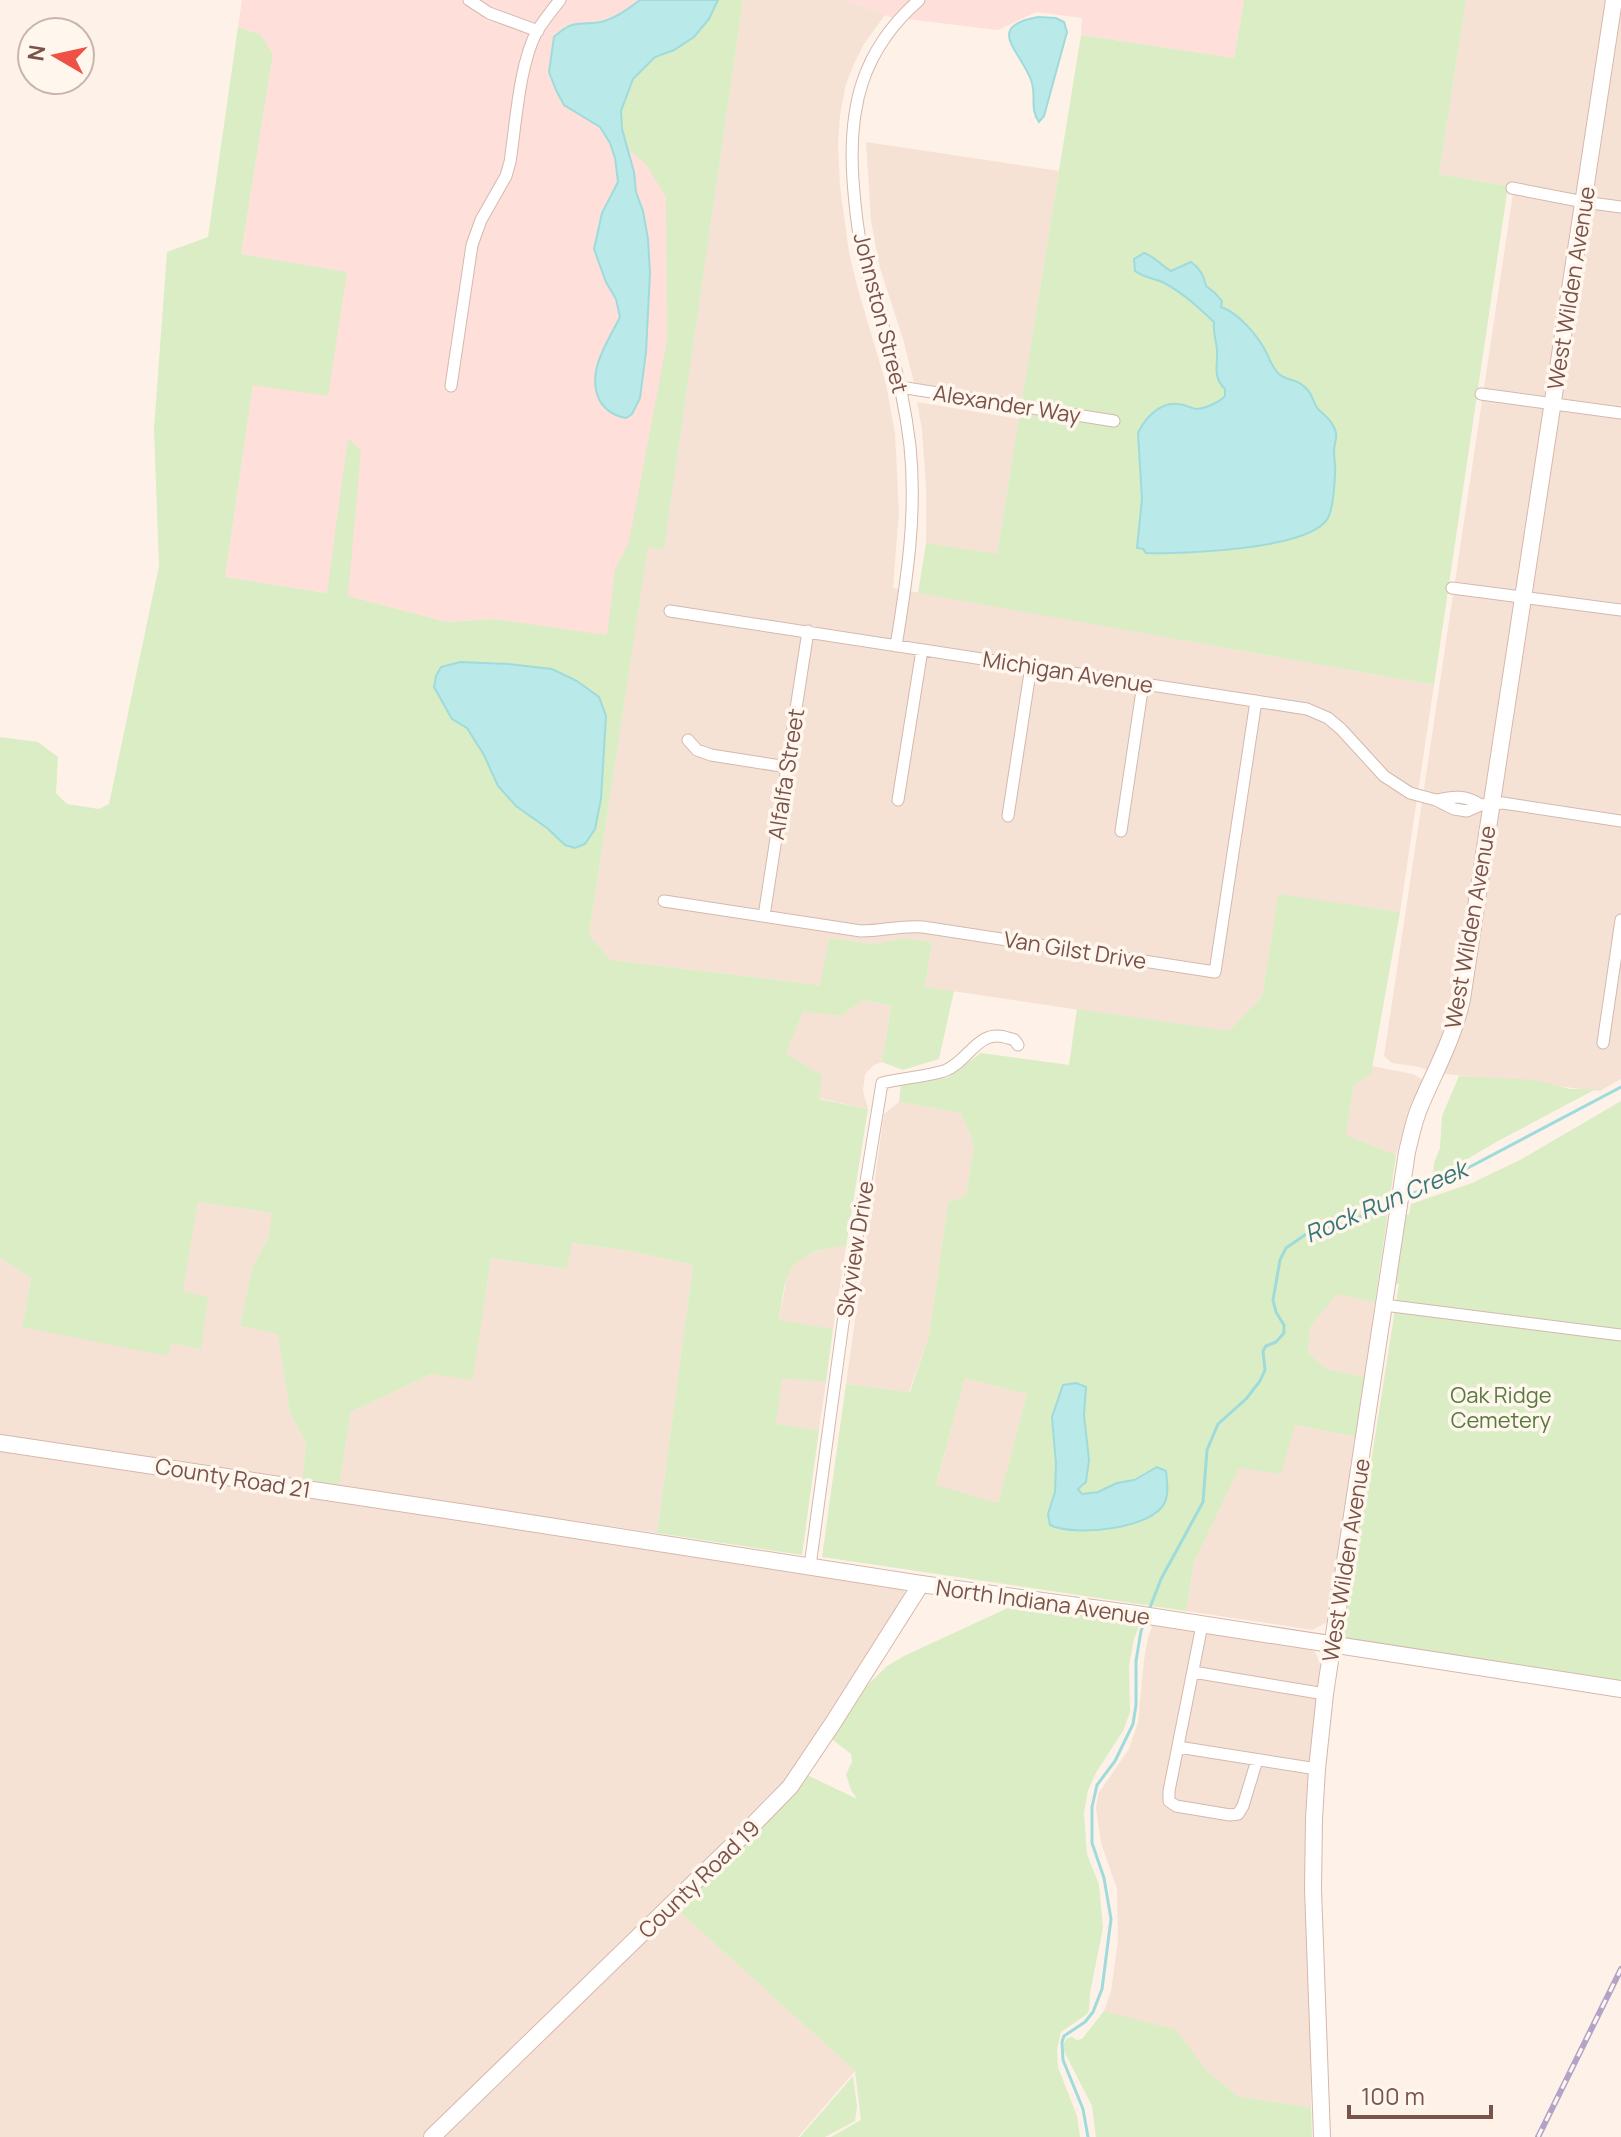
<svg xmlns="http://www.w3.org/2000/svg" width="1621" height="2137" font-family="Manrope,sans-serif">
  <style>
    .residential { fill: #f6e2d4 }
    .commercial { fill: #fedfda }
    .green { fill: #daedc4; fill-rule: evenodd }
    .water { fill: #b9e9e9; stroke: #9fdbdb; stroke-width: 2 }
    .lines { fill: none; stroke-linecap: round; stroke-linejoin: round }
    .stream { stroke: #9fdbdb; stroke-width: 3 }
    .street-casing { stroke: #d3b9ae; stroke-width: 13 }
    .secondary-casing { stroke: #d6b8ab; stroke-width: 18 }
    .street { stroke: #fff; stroke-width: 11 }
    .secondary { stroke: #fff; stroke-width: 16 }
    .rail-casing { stroke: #b2a3c9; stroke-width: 6 }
    .rail { stroke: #fff6ee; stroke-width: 3; stroke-dasharray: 9; stroke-linecap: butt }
    .labels { text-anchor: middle; stroke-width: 7; stroke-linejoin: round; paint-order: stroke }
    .street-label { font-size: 22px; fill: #795349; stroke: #fff6ee }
    .park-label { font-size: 22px; fill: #587a3d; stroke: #fff6ee }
    .water-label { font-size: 24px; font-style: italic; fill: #387778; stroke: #fff6ee }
  </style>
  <rect width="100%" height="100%" fill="#fef1e7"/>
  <path class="residential" d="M 743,0 L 845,0 L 885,15 L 864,44 L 854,64 L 846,84 L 840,115 L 838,145 L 840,186 L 849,253 L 859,293 L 886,384 L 895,433 L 899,512 L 893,588 L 1434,685 L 1400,912 L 1278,895 L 1262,997 L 1229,1032 L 925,987 L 932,942 L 903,938 L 875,944 L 829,938 L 821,985 L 611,960 L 589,935 L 648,546 L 664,548 Z
    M 1466,0 L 1621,0 L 1621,1079 L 1600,1091 L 1437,1073 L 1419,1067 L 1392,1063 L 1384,1056 L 1514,187 L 1439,174 Z
    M 866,142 L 1059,171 L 1022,400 L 914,383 L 903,339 L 880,268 L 871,221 Z
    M 917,402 L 1019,419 L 997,555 L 926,543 L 926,486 L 922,430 Z
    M 862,1000 L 891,1006 L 882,1062 L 874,1065 L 865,1074 L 863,1091 L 868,1109 L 818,1098 L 786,1054 L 803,1010 L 841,1016 Z
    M 1372,1066 L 1413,1074 L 1423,1080 L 1410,1107 L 1396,1155 L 1346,1135 L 1354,1085 L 1371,1074 Z
    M 899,1102 L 961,1113 L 974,1145 L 966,1197 L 948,1202 L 929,1336 L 909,1392 L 846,1384 L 884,1114 Z
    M 198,1202 L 273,1213 L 269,1236 L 252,1268 L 240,1326 L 278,1333 L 290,1414 L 306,1442 L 302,1482 L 0,1435 L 0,1258 L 31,1278 L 22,1327 L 172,1343 L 201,1350 L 183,1291 Z
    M 571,1243 L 630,1251 L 693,1265 L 657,1533 L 339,1487 L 351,1412 L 431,1374 L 473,1379 L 491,1258 L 567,1269 Z
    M 832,1246 L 846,1247 L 833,1329 L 779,1321 L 787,1275 L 800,1258 Z
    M 1337,1293 L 1375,1302 L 1365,1377 L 1326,1369 L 1308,1352 L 1310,1327 Z
    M 782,1377 L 826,1382 L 819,1430 L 775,1424 Z
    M 965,1378 L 1027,1394 L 998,1503 L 936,1486 Z
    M 1294,1425 L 1356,1437 L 1327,1622 L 1313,1630 L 1186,1611 L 1194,1563 L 1239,1467 Z
    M 0,1448 L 897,1585 L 903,1589 L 906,1596 L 801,1772 L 672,1905 L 855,2071 L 798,2137 L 0,2137 Z
    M 1155,1619 L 1314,1650 L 1323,1668 L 1309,1933 L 1311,2107 L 1239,2097 L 1207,2071 L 1176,2031 L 1104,2011 L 1111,1991 L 1118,1940 L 1117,1889 L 1101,1843 L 1096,1808 L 1098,1794 L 1129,1749 L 1138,1722 L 1144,1660 L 1148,1637 Z"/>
  <path class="commercial" d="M 242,0 L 731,0 L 634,639 L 493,619 L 447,622 L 348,596 L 225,577 L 253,384 L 347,272 L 241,254 L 273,54 L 261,35 L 238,27 Z
    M 845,0 L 1244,0 L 1234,58 L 1081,35 L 1082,18 L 1036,12 L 998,30 L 890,17 Z"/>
  <path class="green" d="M 718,0 L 743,0 L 664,549 L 648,547 L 589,935 L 611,960 L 820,985 L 829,938 L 875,944 L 903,938 L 932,942 L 925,987 L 954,991 L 939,1059 L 903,1070 L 882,1062 L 891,1006 L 863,1000 L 841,1016 L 803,1011 L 786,1054 L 822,1075 L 819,1099 L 868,1109 L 846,1247 C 834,1246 827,1248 815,1252 C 781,1265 785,1288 779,1320 L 833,1329 L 826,1382 L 782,1378 L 776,1424 L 819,1430 L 802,1555 L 657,1533 L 693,1265 L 630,1251 L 572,1243 L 567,1269 L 491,1258 L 473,1380 L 431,1374 L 351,1412 L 339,1487 L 302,1482 L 306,1442 L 290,1414 L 278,1334 L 240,1326 L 252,1268 L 269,1236 L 272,1213 L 198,1202 L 183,1291 L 208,1297 L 201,1350 L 172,1343 L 167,1356 L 22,1327 L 31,1278 L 0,1258 L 0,737 L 38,742 L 58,757 L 56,793 L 67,804 L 99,809 L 109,804 L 159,566 L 154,429 L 167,252 L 208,237 L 238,27 L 261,35 L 273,54 L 241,254 L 347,272 L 328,396 L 253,385 L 225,577 L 327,593 L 348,438 L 361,451 L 348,596 L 447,622 L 493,619 L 607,635 L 615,570 L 629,542 L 667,341 L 666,197 L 645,163 L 627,148 L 622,129 L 621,111 L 632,79 L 655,57 L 674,50 L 709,19 ZM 435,687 L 606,716 L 601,799 L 565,845 L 498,786 L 484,755 L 467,728 L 452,719 Z
    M 1244,0 L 1466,0 L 1439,174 L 1508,186 L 1434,685 L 918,593 L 926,543 L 997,554 L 1081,35 L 1234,58 Z
    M 1278,894 L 1400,912 L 1371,1074 L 1354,1085 L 1346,1135 L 1396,1155 L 1375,1302 L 1337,1294 L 1310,1327 L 1308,1352 L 1326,1369 L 1365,1377 L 1356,1437 L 1295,1425 L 1281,1474 L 1239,1468 L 1194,1563 L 1186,1611 L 822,1557 L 846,1384 L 910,1392 L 929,1336 L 948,1202 L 966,1196 L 974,1145 L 961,1113 L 899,1102 L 901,1084 L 947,1078 L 981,1053 L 1069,1065 L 1077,1009 L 1229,1031 L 1262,997 ZM 965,1378 L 1027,1394 L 998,1503 L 936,1485 ZM 1062,1386 L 1086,1387 L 1084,1415 L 1089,1460 L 1086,1481 L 1077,1489 L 1082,1494 C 1101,1491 1131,1482 1146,1472 L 1168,1485 L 1166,1502 L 1156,1515 L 1048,1514 L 1055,1492 L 1056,1464 L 1052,1417 Z
    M 1459,1076 L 1536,1080 L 1570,1089 L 1596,1089 L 1498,1141 L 1447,1171 L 1433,1175 L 1434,1163 L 1440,1148 L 1442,1116 Z
    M 1621,1101 L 1621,1682 L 1345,1642 L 1341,1635 L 1357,1526 L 1361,1526 L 1399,1284 L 1393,1283 L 1404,1214 L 1409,1215 L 1411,1204 L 1472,1183 L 1522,1159 Z
    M 1010,1607 L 1140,1623 L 1134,1639 L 1129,1666 L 1130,1712 L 1123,1731 L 1097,1771 L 1088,1790 L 1084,1813 L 1087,1854 L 1099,1885 L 1103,1928 L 1090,1993 L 1089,2010 L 1087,2014 L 1061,2032 L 1057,2049 L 1058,2067 L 1077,2116 L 1080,2137 L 831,2137 L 861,2120 L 855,2071 L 672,1905 L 801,1772 L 857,1799 L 851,1790 L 846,1774 L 852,1762 L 851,1754 L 833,1740 L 833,1735 L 862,1691 L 887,1666 L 904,1656 Z
    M 1104,2011 L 1176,2030 L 1207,2071 L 1239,2097 L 1311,2107 L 1312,2137 L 1096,2137 L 1092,2106 L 1064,2051 L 1064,2043 L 1067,2038 L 1072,2037 L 1077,2040 L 1082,2039 Z
    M 853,2076 L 857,2106 L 855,2121 L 825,2137 L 800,2137 Z"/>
  <path class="water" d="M 640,0 L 718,0 L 709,19 L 694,37 L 674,50 L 655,57 L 633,79 L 621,111 L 622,129 L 634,172 L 636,192 L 643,211 L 648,239 L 650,273 L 646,352 L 640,398 L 632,414 L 626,418 C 614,416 606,411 600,401 C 585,372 608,342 620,317 L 616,299 L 606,282 L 594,249 L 602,213 L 618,182 L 615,158 L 610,143 L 600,127 L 564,105 L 556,90 L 549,72 L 554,37 C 574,19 576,26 601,22 C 615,19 629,8 640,0 Z
    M 1038,17 L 1056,18 L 1064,22 L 1067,32 L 1044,116 L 1039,122 C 1029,109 1037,95 1031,80 C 1020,50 984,27 1038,17 Z
    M 1144,253 C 1155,256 1161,266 1171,271 L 1191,262 C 1200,268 1204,275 1206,286 L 1215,293 L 1222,301 L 1221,307 C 1239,313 1259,337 1267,354 C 1270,361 1274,369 1279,374 C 1287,382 1299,377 1310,393 C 1313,398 1314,404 1318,409 C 1325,416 1334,422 1336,433 C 1337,439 1334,445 1334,451 C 1334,459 1336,467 1335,475 C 1334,488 1334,506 1328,518 C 1310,550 1181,554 1146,553 L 1143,549 L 1137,548 L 1142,499 L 1138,433 C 1145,418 1160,402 1178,404 C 1184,404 1190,408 1196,409 C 1204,409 1220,402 1225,396 L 1225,389 C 1212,376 1218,366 1217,350 C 1216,340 1213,332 1214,322 C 1198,307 1180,290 1160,281 C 1151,278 1143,277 1135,271 L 1134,259 Z
    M 460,662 L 508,664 L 552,669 L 577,681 L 599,697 L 606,716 L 601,799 L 595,829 L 585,844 L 575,848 L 565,845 L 547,828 L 516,806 L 498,786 L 484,755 L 467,728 L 452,719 L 434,687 L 436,676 L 441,667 Z
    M 1076,1383 L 1086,1387 L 1084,1415 L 1089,1460 L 1086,1482 L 1078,1489 L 1082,1494 L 1098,1492 L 1117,1483 L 1134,1480 L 1157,1467 L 1166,1471 C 1167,1481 1169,1493 1165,1502 C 1154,1529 1074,1537 1050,1525 L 1048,1514 L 1055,1492 L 1056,1464 L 1052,1417 L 1063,1385 Z"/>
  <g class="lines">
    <path class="stream" d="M 1407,1196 L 1445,1180 L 1621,1087
      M 1149,1610 L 1161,1579 L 1203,1502 L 1207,1450 L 1218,1424 L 1246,1399 L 1260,1381 L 1265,1370 L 1263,1351 L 1266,1346 L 1276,1342 L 1284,1333 L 1284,1325 L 1276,1312 L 1273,1300 L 1280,1260 L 1286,1248 L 1312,1230 L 1344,1224 L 1393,1203
      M 1088,2137 L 1083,2109 L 1063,2060 L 1062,2042 L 1064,2036 L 1085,2022 L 1093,2012 L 1102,1989 L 1111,1919 L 1104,1878 L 1092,1843 L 1092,1807 L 1097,1785 L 1115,1761 L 1133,1724 L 1136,1705 L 1136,1661 L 1141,1631 L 1145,1621"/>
    <defs>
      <path id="street" d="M 469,0 L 489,13 L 538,31
        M 1512,188 L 1584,202 L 1621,207
        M 451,386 L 472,245 L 481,220 L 506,176 L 510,162 C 516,123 519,65 537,31 C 544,20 552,10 560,0
        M 900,387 L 1114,421
        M 1481,394 L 1621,413
        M 1452,588 L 1621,610
        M 670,611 L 1307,709 L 1328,718 L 1341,729 L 1384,776 L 1410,793 L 1436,800 L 1454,809 L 1467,811 L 1481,805 L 1503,803 L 1621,821
        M 896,646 C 907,579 917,514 910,446 C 906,412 899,378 889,345 C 881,318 871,292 865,264 C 858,237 855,208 853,180 C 848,107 862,50 919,0
        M 688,740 L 697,750 L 711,755 L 787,767
        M 898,800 L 922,650
        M 1437,800 C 1454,796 1465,795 1481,805
        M 1008,816 L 1031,666
        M 1121,831 L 1143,684
        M 664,901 L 861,931 C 882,931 902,925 923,927 L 1215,972 L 1256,701
        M 764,916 L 808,631
        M 1603,1043 L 1621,920
        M 1384,1305 L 1621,1335
        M 810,1566 L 843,1323 L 882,1083 C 902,1078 924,1077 944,1071 C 969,1062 978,1027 1008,1038 C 1016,1040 1013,1038 1018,1045
        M 1202,1625 L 1169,1791 L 1169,1801 L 1176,1806 L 1230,1815 L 1238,1814 L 1243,1806 L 1257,1760
        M 1193,1672 L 1325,1694
        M 1178,1747 L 1317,1769"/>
      <path id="secondary" d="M 0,1443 L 466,1513 L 921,1584 L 1136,1614 L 1621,1689
        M 432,2137 L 739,1839 L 790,1787 L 833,1723 L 921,1584
        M 1322,2137 L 1313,1889 L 1314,1819 L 1317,1769 L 1325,1694 L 1407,1152 C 1411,1136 1414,1119 1421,1104 C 1436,1069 1454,1037 1462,999 L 1614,0"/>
    </defs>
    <use href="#street" class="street-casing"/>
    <use href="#secondary" class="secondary-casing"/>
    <use href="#street" class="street"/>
    <use href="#secondary" class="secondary"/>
    <defs>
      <path id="rail" d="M 1538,2137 L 1621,1969"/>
    </defs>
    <use href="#rail" class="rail-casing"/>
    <use href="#rail" class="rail"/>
  </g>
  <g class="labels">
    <g class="street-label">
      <text transform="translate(1571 288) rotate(-81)" y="8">West Wilden Avenue</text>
      <text transform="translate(881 313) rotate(76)" y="8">Johnston Street</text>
      <text transform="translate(1007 404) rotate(9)" y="8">Alexander Way</text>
      <text transform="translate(1068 672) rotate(9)" y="8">Michigan Avenue</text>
      <text transform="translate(786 774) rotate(-81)" y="8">Alfalfa Street</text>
      <text transform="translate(1470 927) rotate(-80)" y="8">West Wilden Avenue</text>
      <text transform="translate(1075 950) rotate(9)" y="8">Van Gilst Drive</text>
      <text transform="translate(855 1249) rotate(-81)" y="8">Skyview Drive</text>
      <text transform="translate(233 1478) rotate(9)" y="8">County Road 21</text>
      <text transform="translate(1346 1560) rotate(-81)" y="8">West Wilden Avenue</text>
      <text transform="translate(1043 1602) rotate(8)" y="8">North Indiana Avenue</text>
      <text transform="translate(699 1879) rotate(-44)" y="8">County Road 19</text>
    </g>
    <g class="park-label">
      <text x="1501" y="1403">Oak Ridge<tspan x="1501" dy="25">Cemetery</tspan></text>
    </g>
    <g class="water-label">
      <text transform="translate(1386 1202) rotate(-23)" y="8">Rock Run Creek</text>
    </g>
  </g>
  <g transform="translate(56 56) rotate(279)"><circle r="38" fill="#fff6ee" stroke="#c9b5ac" stroke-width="2"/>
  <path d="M0-6L14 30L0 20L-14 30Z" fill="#ee5145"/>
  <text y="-12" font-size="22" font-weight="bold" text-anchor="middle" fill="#795349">N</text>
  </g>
  <path d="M1349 2105v12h142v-12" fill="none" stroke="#795349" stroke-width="4"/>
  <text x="1361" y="2105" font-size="24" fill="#795349" stroke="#fff6ee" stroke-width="6" paint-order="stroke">100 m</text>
</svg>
